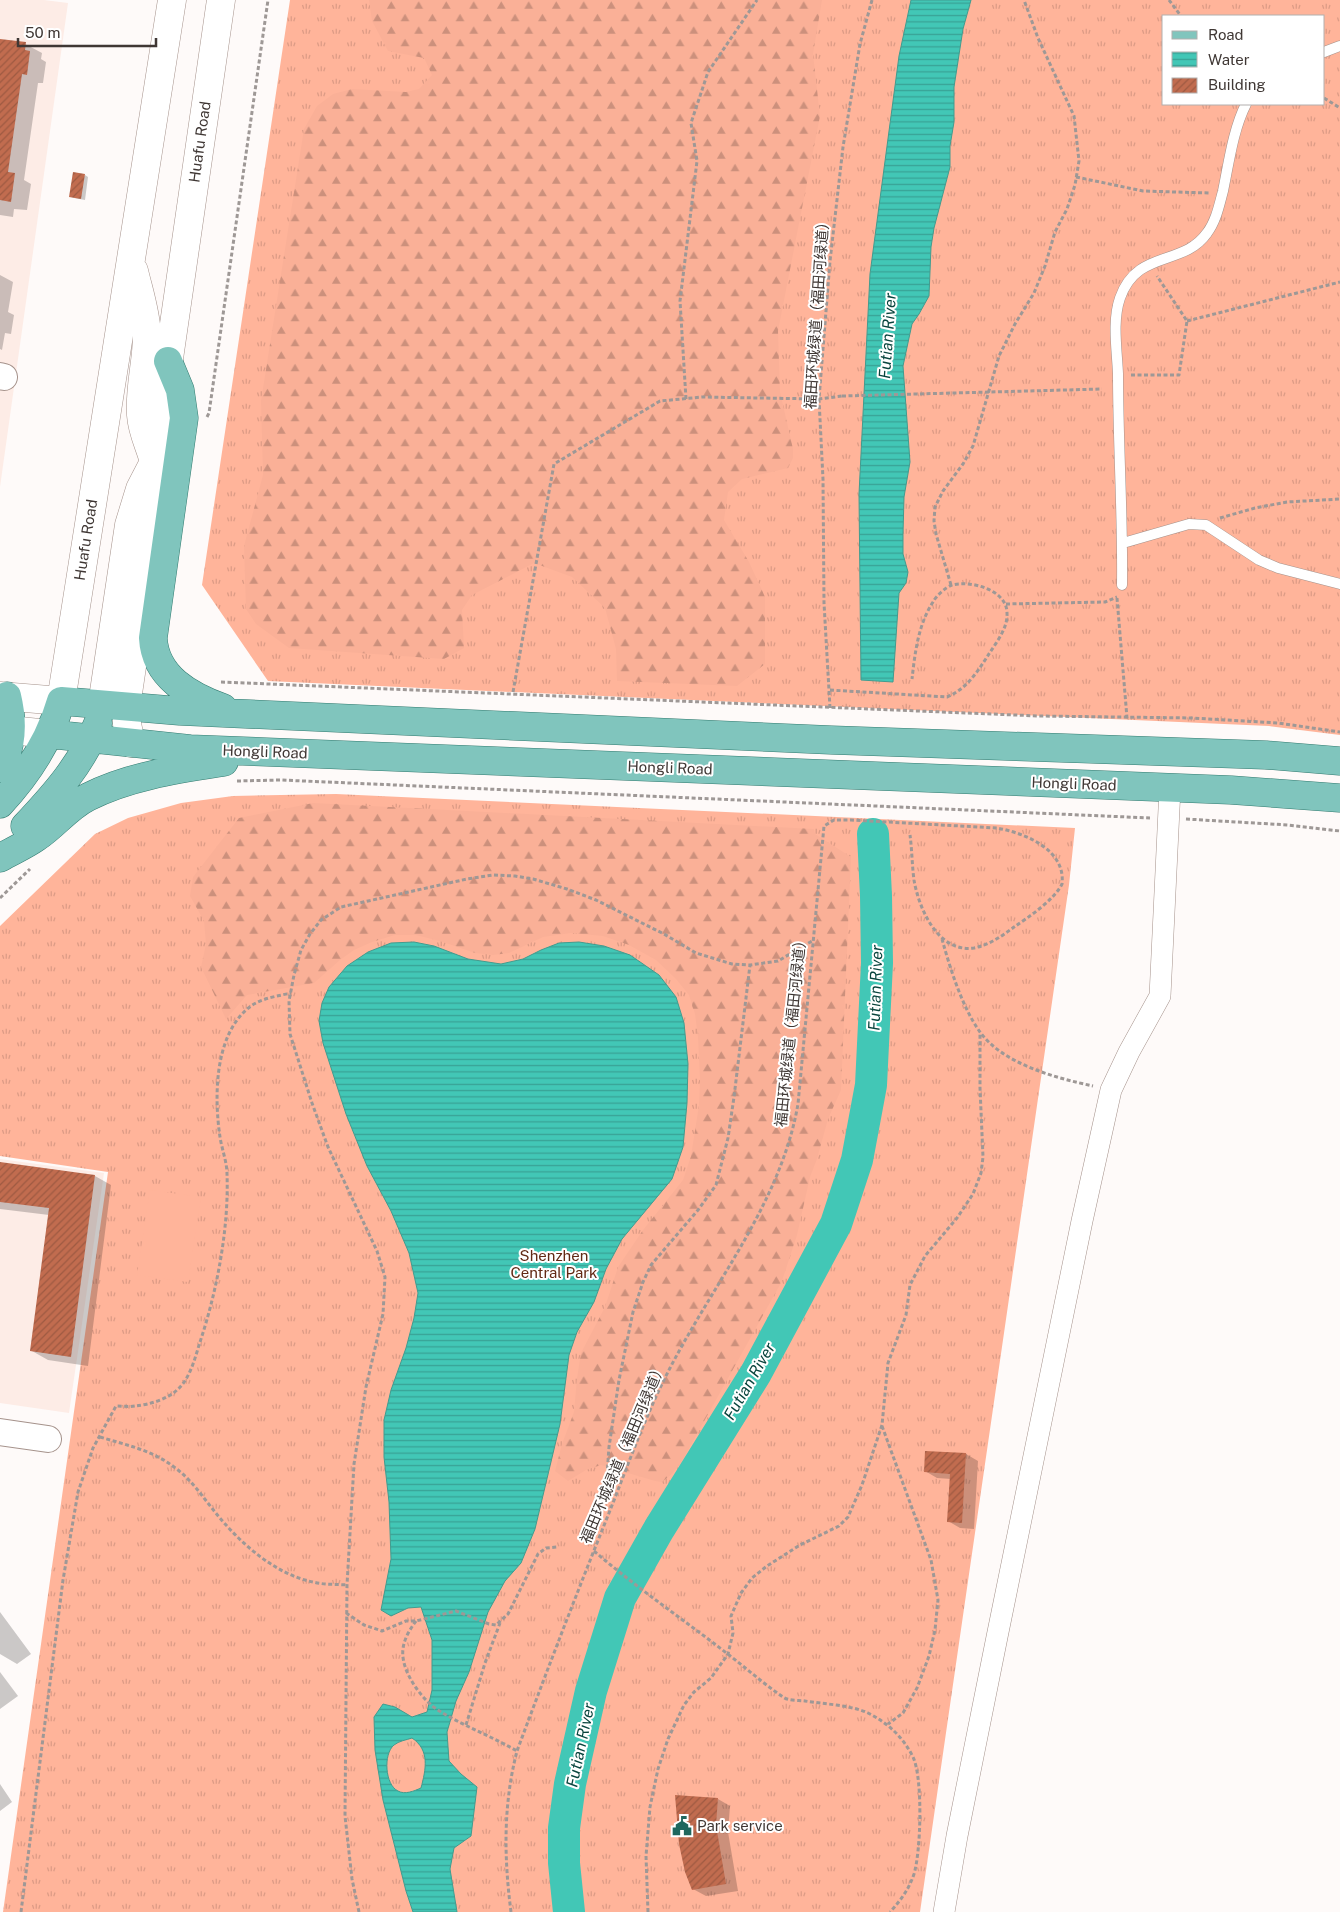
<svg xmlns="http://www.w3.org/2000/svg" width="1340" height="1912" font-family="'Public Sans','Noto Sans SC',sans-serif">
  <style>
    .built { fill: #fdece6 }
    .grass { fill: url(#grass-tufts); fill-rule: evenodd }
    .forest { fill: url(#forest-firs) }
    .garden { fill: #ffb49a }
    .water { fill: url(#water-rules); stroke: #419c8f; fill-rule: evenodd }
    .shadow { fill: #0003 }
    .lines { fill: none; stroke-linecap: round; stroke-linejoin: round }
    .river { stroke: #42c7b6; stroke-width: 32 }
    .building { fill: url(#building-hatch) }
    .service-casing { stroke: #a5928b; stroke-width: 11 }
    .minor-casing { stroke: #a5928b; stroke-width: 22 }
    .tertiary-casing { stroke: #a5928b; stroke-width: 28 }
    .secondary-casing { stroke: #a5928b; stroke-width: 29 }
    .primary-casing { stroke: #337b70; stroke-width: 29 }
    .path { stroke: #9e9896; stroke-width: 3; stroke-dasharray: 4 2.5; stroke-linecap: butt }
    .service { stroke: #fff; stroke-width: 10 }
    .minor { stroke: #fff; stroke-width: 21 }
    .tertiary { stroke: #fff; stroke-width: 26 }
    .secondary { stroke: #fff; stroke-width: 28 }
    .primary { stroke: #80c5bd; stroke-width: 28 }
    .path-bridge { stroke: #9e9896; stroke-width: 3; stroke-dasharray: 4 2.5; stroke-linecap: butt }
    .labels { text-anchor: middle; stroke-width: 4; stroke-linejoin: round; paint-order: stroke }
    .street-label { font-size: 15px; fill: #3f3734; stroke: #fff }
    .park-label { font-size: 15px; fill: #622a15; stroke: #fff }
    .poi-label { font-size: 15px; fill: #3f3734; stroke: #fff; text-anchor: start }
    .water-label { font-size: 16px; font-style: italic; fill: #09453e; stroke: #fff }
  </style>
  <defs>
    <pattern id="grass-tufts" width="24" height="20" patternUnits="userSpaceOnUse" patternTransform="scale(1.25)"><rect width="24" height="20" fill="#ffb49a"/><path d="M3 7l-1-3M5 7V3M7 7l1-3M15 17l-1-3M17 17v-4M19 17l1-3" fill="none" stroke="#dc9b85"/></pattern>
    <pattern id="forest-firs" width="22" height="20" patternUnits="userSpaceOnUse" patternTransform="scale(1.25)"><rect width="22" height="20" fill="#fab097"/><path d="M5 1l3.5 6h-7zM16 11l3.5 6h-7z" fill="#cc907c"/></pattern>
    <pattern id="water-rules" width="6" height="5" patternUnits="userSpaceOnUse" patternTransform="scale(1.25)"><rect width="6" height="5" fill="#42c7b6"/><path d="M0 2.5h6" fill="none" stroke="#39a295"/></pattern>
    <pattern id="building-hatch" width="6" height="6" patternUnits="userSpaceOnUse" patternTransform="scale(1.25)"><rect width="6" height="6" fill="#c16c4f"/><path d="M-1 1l2-2M0 6l6-6M5 7l2-2" fill="none" stroke="#9e5a42"/></pattern>
  </defs>
  <rect width="100%" height="100%" fill="#fefaf9"/>
  <path class="built" d="M 0,0 L 44,0 L 68,3 L 0,487 Z
    M 0,1159 L 104,1173 L 69,1413 L 0,1403 Z"/>
  <path class="grass" d="M 290,0 L 1340,0 L 1340,735 L 1269,726 L 268,681 L 202,585 ZM 1164,16 L 1324,16 L 1324,104 L 1164,104 Z
    M 336,794 L 1075,828 L 1069,885 L 920,1912 L 3,1912 L 108,1172 L 0,1156 L 0,926 L 95,834 L 128,818 L 181,803 L 233,796 Z"/>
  <path class="forest" d="M 369,0 L 822,0 L 813,54 L 820,116 L 778,331 L 780,392 L 793,449 L 793,458 L 788,468 L 742,479 L 728,492 L 724,520 L 749,562 L 765,597 L 765,664 L 737,686 L 617,681 L 616,649 L 605,608 L 572,577 L 534,563 L 472,595 L 462,610 L 464,648 L 444,659 L 289,648 L 256,624 L 246,609 L 244,546 L 263,475 L 261,401 L 304,129 L 317,106 L 333,94 L 352,89 L 406,92 L 419,89 L 432,75 L 424,58 L 388,51 L 372,21 Z
    M 313,803 L 814,829 L 815,834 L 851,857 L 841,1090 L 828,1119 L 817,1159 L 810,1177 L 797,1235 L 782,1281 L 682,1461 L 672,1474 L 662,1482 L 655,1481 L 601,1465 L 586,1470 L 568,1481 L 555,1471 L 562,1444 L 574,1412 L 577,1378 L 581,1353 L 605,1307 L 618,1267 L 643,1230 L 683,1180 L 691,1156 L 699,1105 L 700,1080 L 698,1037 L 695,1014 L 689,995 L 676,979 L 656,960 L 629,945 L 603,936 L 571,933 L 543,937 L 509,953 L 493,955 L 475,953 L 440,941 L 416,935 L 395,935 L 372,942 L 354,950 L 340,960 L 314,983 L 247,995 L 226,1019 L 201,967 L 206,944 L 204,921 L 190,896 L 193,877 L 239,818 Z"/>
  <path class="garden" d="M 150,1190 L 201,1197 L 188,1282 L 137,1275 Z"/>
  <path class="water" d="M 911,0 L 971,0 L 963,29 L 954,87 L 954,122 L 950,146 L 950,167 L 934,228 L 931,247 L 929,296 L 919,314 L 912,324 L 903,366 L 910,462 L 904,497 L 903,534 L 903,554 L 908,572 L 906,583 L 899,593 L 893,682 L 861,680 L 859,494 L 870,274 L 899,56 Z
    M 414,942 L 434,946 L 468,959 L 501,964 L 523,959 L 541,950 L 559,943 L 579,942 L 604,946 L 630,955 L 659,975 L 676,997 L 684,1023 L 688,1064 L 687,1103 L 683,1147 L 672,1179 L 622,1239 L 606,1269 L 594,1302 L 577,1332 L 569,1355 L 560,1424 L 535,1529 L 521,1563 L 505,1581 L 488,1612 L 469,1672 L 456,1701 L 447,1732 L 449,1761 L 461,1774 L 477,1787 L 471,1836 L 454,1848 L 450,1869 L 457,1912 L 413,1912 L 406,1891 L 383,1800 L 375,1750 L 374,1717 L 383,1704 L 395,1707 L 412,1717 L 427,1712 L 432,1690 L 432,1640 L 421,1607 L 408,1608 L 391,1616 L 381,1610 L 391,1559 L 389,1502 L 384,1457 L 384,1420 L 391,1390 L 406,1348 L 414,1318 L 418,1293 L 409,1253 L 391,1211 L 367,1166 L 346,1114 L 323,1043 L 319,1021 L 322,1003 L 329,987 L 347,966 L 368,952 L 391,943 ZM 412,1738 C 430,1750 426,1769 421,1788 C 414,1791 405,1795 398,1791 C 385,1785 383,1754 394,1745 C 399,1741 406,1740 412,1738 Z"/>
  <path class="shadow" d="M 0,40 L 25,44 L 42,53 L 41,59 L 46,62 L 43,83 L 38,83 L 24,180 L 31,184 L 27,210 L 14,209 L 13,217 L 0,215 Z
    M 85,175 L 88,177 L 85,200 L 74,198 L 71,196 Z
    M 0,275 L 13,282 L 8,312 L 14,315 L 11,334 L 5,333 L 2,350 L 0,349 Z
    M 0,1163 L 95,1176 L 111,1185 L 88,1366 L 48,1360 L 32,1351 L 49,1215 L 0,1209 Z
    M 926,1452 L 966,1454 L 978,1461 L 974,1529 L 960,1528 L 948,1521 L 951,1479 L 937,1478 L 925,1471 Z
    M 0,1612 L 31,1654 L 17,1664 L 0,1654 Z
    M 0,1672 L 18,1696 L 0,1709 Z
    M 0,1784 L 12,1802 L 0,1811 Z
    M 718,1799 L 730,1806 L 728,1832 L 738,1891 L 706,1896 L 693,1889 Z"/>
  <g class="lines">
    <path class="river" d="M 569,1912 L 564,1863 L 564,1828 L 570,1784 L 591,1691 L 620,1598 L 659,1529 L 756,1373 L 836,1224 L 857,1160 L 871,1085 L 877,963 L 876,896 L 873,834"/>
  </g>
  <path class="building" d="M 0,39 L 26,42 L 25,50 L 30,51 L 27,75 L 22,74 L 8,172 L 15,173 L 11,202 L 0,200 Z
    M 73,172 L 85,174 L 81,199 L 69,197 Z
    M 0,1162 L 95,1175 L 71,1357 L 30,1351 L 49,1208 L 0,1202 Z
    M 925,1451 L 966,1453 L 962,1523 L 947,1522 L 950,1474 L 924,1472 Z
    M 675,1795 L 718,1798 L 716,1825 L 726,1884 L 692,1890 L 685,1872 L 679,1844 Z"/>
  <g class="lines">
    <defs>
      <path id="service" d="M 1324,52 L 1340,46
        M 1123,543 L 1189,524 L 1206,525 L 1259,560 L 1278,568 L 1340,584
        M 1122,585 C 1123,515 1118,444 1118,374 C 1117,350 1112,321 1120,298 C 1137,249 1183,267 1207,233 C 1216,221 1219,206 1223,191 C 1229,162 1233,130 1246,104"/>
      <path id="minor" d="M 944,1912 L 957,1836 L 997,1637 L 1082,1221 L 1111,1090 L 1129,1052 L 1160,996 L 1170,788"/>
      <path id="tertiary" d="M 0,376 L 4,377
        M 0,1432 L 48,1439"/>
      <path id="secondary" d="M 0,696 L 61,701 L 172,0
        M 102,705 L 129,525 L 140,489 L 154,462 L 221,0
        M 0,729 L 49,734
        M 131,743 L 127,724 L 126,707 L 156,504 C 156,490 157,476 154,462 C 150,446 142,432 141,415 C 139,388 147,362 147,335 C 146,313 139,292 134,271"/>
      <path id="primary" d="M 168,361 L 180,390 L 184,418 L 153,638 C 155,677 190,696 223,708
        M 49,734 L 190,749 L 1231,790 L 1340,798
        M 0,768 C 13,746 13,721 7,696
        M 0,804 C 27,775 50,740 61,701 L 180,711 L 831,740 L 1266,755 L 1340,761
        M 25,826 C 55,794 82,764 98,723
        M 0,858 C 12,851 26,845 37,837 C 55,825 68,807 88,797 C 129,776 179,769 224,762"/>
    </defs>
    <use href="#service" class="service-casing"/>
    <use href="#minor" class="minor-casing"/>
    <use href="#tertiary" class="tertiary-casing"/>
    <use href="#secondary" class="secondary-casing"/>
    <use href="#primary" class="primary-casing"/>
    <path class="path" d="M 1169,0 L 1181,16
      M 1324,98 L 1340,108
      M 1076,177 L 1143,191 L 1209,193
      M 1187,321 L 1340,282
      M 1131,375 L 1179,375 L 1187,321 L 1157,276
      M 686,399 L 680,301 L 697,161 L 691,123 L 708,72 L 757,0
      M 207,417 L 209,413 L 268,0
      M 1220,518 L 1255,508 L 1287,502 L 1340,499
      M 951,585 L 936,534 L 934,521 L 935,507 L 943,491 L 963,464 L 973,446 L 999,356 L 1015,324 L 1034,293 L 1045,266 L 1055,232 L 1067,209 L 1075,185 L 1079,161 L 1074,116 L 1038,38 L 1024,0
      M 1117,598 L 1127,718
      M 1006,604 L 1105,602 L 1117,597
      M 221,682 L 1039,716 L 1192,718 L 1278,723 L 1340,732
      M 830,690 L 947,697 C 966,689 976,674 987,657 C 995,644 1008,629 1007,613 C 1007,590 971,580 952,585 C 946,587 936,596 933,602 C 918,625 915,653 912,679
      M 513,692 L 554,464 L 660,401 L 702,397 L 819,399 L 842,396
      M 830,708 L 824,603 L 823,479 L 819,399 L 830,261 L 843,147 L 860,44 L 872,0
      M 237,781 L 281,780 L 1150,818
      M 1186,819 L 1288,825 L 1340,831
      M 0,898 L 30,869
      M 942,939 C 950,968 962,1007 980,1032 C 1003,1064 1056,1078 1093,1086
      M 882,1426 L 931,1560 L 938,1600 L 935,1630 L 929,1656 L 917,1688 L 903,1713 L 888,1724
      M 100,1437 C 126,1445 152,1450 174,1467 C 191,1479 202,1496 215,1512 C 239,1542 274,1574 313,1582 C 324,1585 336,1584 347,1585
      M 607,1475 L 609,1447 L 619,1380 L 633,1312 L 643,1282 L 651,1265 L 698,1210 L 716,1185 L 728,1138 L 734,1097 L 750,965
      M 594,1551 C 637,1588 684,1620 729,1655 C 747,1669 764,1684 783,1697 C 788,1701 798,1700 805,1701 C 823,1704 851,1705 868,1713 C 888,1723 903,1737 913,1757 C 923,1778 921,1851 914,1874 C 909,1889 901,1900 890,1912
      M 346,1613 L 364,1625 L 382,1631 L 406,1621 L 416,1621 L 456,1611 L 489,1624 L 496,1625 L 508,1614 L 538,1554 L 546,1548 L 557,1547
      M 416,1621 C 410,1629 404,1639 403,1649 C 400,1671 423,1702 441,1712 C 466,1727 493,1737 517,1751
      M 466,1725 L 485,1663 L 500,1623
      M 21,1912 L 63,1580 L 78,1492 L 93,1448 L 116,1406 C 122,1406 129,1407 135,1406 C 148,1405 168,1399 177,1390 C 190,1379 195,1358 200,1342 C 217,1291 229,1228 227,1174 C 227,1162 222,1150 220,1137 C 214,1097 214,1033 251,1006 C 262,998 278,996 291,993
      M 359,1912 L 352,1879 L 345,1816 L 347,1585 L 354,1464 L 366,1387 L 383,1314 L 385,1277 L 377,1251 L 328,1147 L 312,1103 L 290,1034 L 289,1001 L 294,975 L 301,950 L 310,934 L 321,920 L 341,907 L 467,879 L 493,875 L 515,876 L 533,879 L 567,889 L 596,900 L 664,934 L 696,953 L 732,964 L 750,965 L 778,961 L 812,941
      M 511,1912 C 504,1858 503,1805 517,1751 C 546,1673 576,1595 607,1518 C 627,1468 645,1416 670,1368 C 715,1281 781,1202 798,1104 L 824,826 L 834,820 L 851,820 L 997,828 C 1024,833 1066,849 1062,884 C 1054,900 1029,917 1014,927 C 1002,936 989,945 974,948 C 938,953 919,909 914,880 C 912,865 912,850 910,835
      M 648,1912 L 646,1856 L 650,1807 L 658,1769 L 668,1739 L 684,1705 L 694,1692 L 711,1678 L 728,1654 L 733,1633 L 731,1616 L 741,1593 L 752,1578 L 767,1566 L 800,1545 L 839,1526 L 848,1517 L 862,1485 L 882,1425 L 888,1363 L 906,1315 L 910,1285 L 925,1256 L 957,1218 L 973,1194 L 981,1173 L 983,1157 L 980,1088 L 980,1033"/>
    <use href="#service" class="service"/>
    <use href="#minor" class="minor"/>
    <use href="#tertiary" class="tertiary"/>
    <use href="#secondary" class="secondary"/>
    <use href="#primary" class="primary"/>
    <path class="path-bridge" d="M 842,396 L 1102,389"/>
  </g>
  <defs>
    <symbol id="civic-bare" viewBox="-9 -9 18 18"><path d="M-.6-6.5H3V-4.5H.6V-3L4-1V1h2V6H-6V1h2V-1L-.6-3ZM-1.2 2.5V6h2.4V2.5Z" fill="#1f675e" stroke="#fff" stroke-width="2.5" paint-order="stroke"/></symbol>
  </defs>
  <g fill-rule="evenodd">
    <use href="#civic-bare" x="668" y="1812" width="28" height="28"/>
  </g>
  <g class="labels">
    <g class="street-label">
      <text transform="translate(200 142) rotate(-82)" y="5">Huafu Road</text>
      <text transform="translate(817 312) rotate(-86)" y="5">福田环城绿道（福田河绿道）</text>
      <text transform="translate(86 540) rotate(-81)" y="5">Huafu Road</text>
      <text transform="translate(265 752) rotate(2)" y="5">Hongli Road</text>
      <text transform="translate(670 768) rotate(2)" y="5">Hongli Road</text>
      <text transform="translate(1074 784) rotate(2)" y="5">Hongli Road</text>
      <text transform="translate(791 1030) rotate(-84)" y="5">福田环城绿道（福田河绿道）</text>
      <text transform="translate(623 1453) rotate(-67)" y="5">福田环城绿道（福田河绿道）</text>
    </g>
    <g class="park-label">
      <text x="554" y="1261">Shenzhen<tspan x="554" dy="17">Central Park</tspan></text>
    </g>
    <g class="poi-label">
      <text x="697" y="1831">Park service</text>
    </g>
    <g class="water-label">
      <text transform="translate(887 336) rotate(-86)" y="6">Futian River</text>
      <text transform="translate(875 988) rotate(-88)" y="6">Futian River</text>
      <text transform="translate(749 1381) rotate(-60)" y="6">Futian River</text>
      <text transform="translate(580 1745) rotate(-78)" y="6">Futian River</text>
    </g>
  </g>
  <rect x="1162" y="15" width="162" height="90" fill="#ffffff" stroke="#b2afae"/>
  <rect x="1172" y="31" width="25" height="8" fill="#80c5bd" stroke="#b2afae"/>
  <text x="1208" y="40" font-size="15" fill="#3f3734">Road</text>
  <rect x="1172" y="52" width="25" height="15" fill="url(#water-rules)" stroke="#b2afae"/>
  <text x="1208" y="65" font-size="15" fill="#3f3734">Water</text>
  <rect x="1172" y="78" width="25" height="15" fill="url(#building-hatch)" stroke="#b2afae"/>
  <text x="1208" y="90" font-size="15" fill="#3f3734">Building</text>
  <path d="M18 38v8h138v-8" fill="none" stroke="#3f3734" stroke-width="2.5"/>
  <text x="25" y="38" font-size="15" fill="#3f3734" stroke="#ffffff" stroke-width="4" paint-order="stroke">50 m</text>
</svg>
